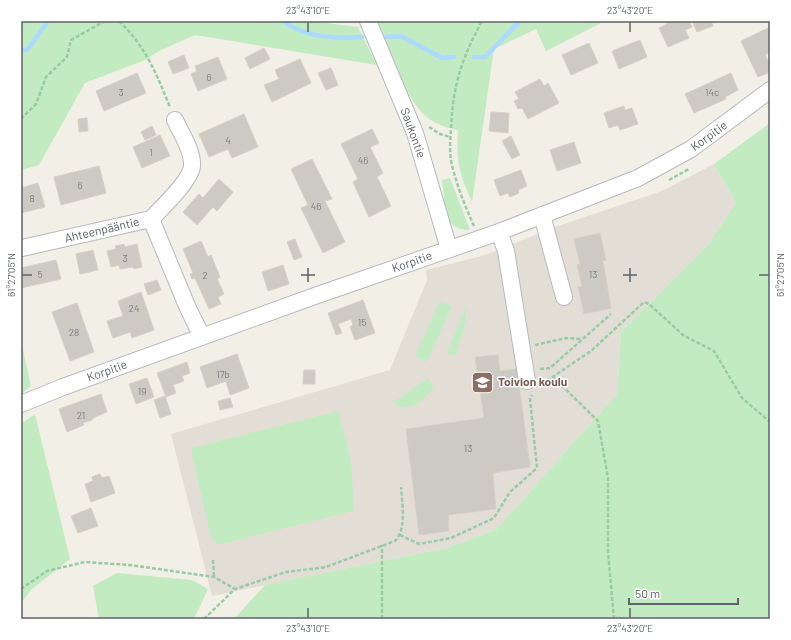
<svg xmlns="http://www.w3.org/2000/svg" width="791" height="640" font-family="Barlow,sans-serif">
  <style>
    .education { fill: #e2ded6 }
    .green { fill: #c2ebc1 }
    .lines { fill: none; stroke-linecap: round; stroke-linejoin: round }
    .stream { stroke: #aadaff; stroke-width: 4.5 }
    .building { fill: #cdcac4; stroke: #d7d1c4 }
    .minor-casing { stroke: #b7babf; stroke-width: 18 }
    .path { stroke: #98cba6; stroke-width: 2.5; stroke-dasharray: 4 2; stroke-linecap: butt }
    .minor { stroke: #fff; stroke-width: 16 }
    .ticks { fill: none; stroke: #5e6369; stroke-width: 1.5 }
    .labels { text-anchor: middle; stroke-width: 3; stroke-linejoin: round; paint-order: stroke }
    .number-label { font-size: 10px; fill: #7a7d80 }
    .street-label { font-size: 12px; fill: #5e6369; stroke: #fff }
    .education-label { font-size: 12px; font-weight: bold; fill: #785e54; stroke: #fff; text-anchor: start }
    .neatline { fill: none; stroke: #5e6369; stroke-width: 1.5 }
    .ticks-label { font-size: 10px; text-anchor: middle; fill: #5e6369 }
  </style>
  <rect width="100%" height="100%" fill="#f2efe7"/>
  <path class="education" d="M 714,164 L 736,203 L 708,245 L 621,332 L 617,394 L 496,530 L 446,548 L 212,596 L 171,434 L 390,370 L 427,280 L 426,270 L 482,256 L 555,227 L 662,191 Z"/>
  <path class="green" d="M 21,21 L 309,21 L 358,27 L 377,65 L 195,35 L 159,51 L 145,60 L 85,83 L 39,165 L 21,170 Z
    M 378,21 L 605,21 L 546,51 L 536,29 L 494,49 L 472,202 C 459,172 456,162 458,130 C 448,128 438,125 429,119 C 405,101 390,49 378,21 Z
    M 770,123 L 770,619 L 234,619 L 265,585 L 446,548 L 496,530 L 617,394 L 621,332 L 708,245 L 736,203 L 714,164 Z
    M 450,178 L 470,230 C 440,230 446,202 442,180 Z
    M 440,301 L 452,306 L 427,362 L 415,356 Z
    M 466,306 L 466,321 L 456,356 L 447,354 Z
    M 21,341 L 31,386 L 21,394 Z
    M 428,378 L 434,387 C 426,398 411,412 397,406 L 395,401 Z
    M 338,411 L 351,459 L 354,511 L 217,545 L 211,536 L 192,456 L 192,448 Z
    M 35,414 L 70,559 L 32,589 L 21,603 L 21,424 Z
    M 117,573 L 192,580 L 208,589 L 194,619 L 99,619 L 93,586 Z"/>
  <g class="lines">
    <path class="stream" d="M 283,21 C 304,37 336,39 362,37
      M 387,37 L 401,36 L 442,58 L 454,57
      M 21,51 L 28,49 L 48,21
      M 474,57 L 485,57 L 520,21"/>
  </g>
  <path class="building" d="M 666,21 L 689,21 L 692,27 L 685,30 L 689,38 L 668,47 L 659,28 L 667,24 Z
    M 692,21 L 711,21 L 713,26 L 697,32 Z
    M 768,28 L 770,32 L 770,52 L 765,55 L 770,65 L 770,72 L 758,77 L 741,41 Z
    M 640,40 L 647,57 L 619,69 L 612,51 Z
    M 589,43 L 598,63 L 571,75 L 562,55 Z
    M 264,48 L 270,59 L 250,69 L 245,58 Z
    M 184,55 L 189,68 L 173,74 L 168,62 Z
    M 218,57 L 227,79 L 198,91 L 191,74 L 197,71 L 195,66 Z
    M 300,59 L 311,83 L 272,102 L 264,85 L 279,79 L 275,70 Z
    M 331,68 L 338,85 L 326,90 L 318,73 Z
    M 137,73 L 146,93 L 104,111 L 96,91 Z
    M 731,73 L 738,90 L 725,97 L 726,99 L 694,113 L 685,94 Z
    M 540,79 L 544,86 L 548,83 L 559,103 L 528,119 L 522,108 L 518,109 L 514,101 L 519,99 L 515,92 Z
    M 624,106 L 625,110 L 632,108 L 638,124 L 620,130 L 618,125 L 609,128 L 604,113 Z
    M 491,112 L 509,113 L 508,133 L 489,131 Z
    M 244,114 L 258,147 L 232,158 L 228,149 L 209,157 L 199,134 Z
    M 87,118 L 88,131 L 79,132 L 78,119 Z
    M 152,126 L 156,135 L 145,140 L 141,132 Z
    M 372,129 L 379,143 L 370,147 L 383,173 L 377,177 L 391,206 L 369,217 L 353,182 L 358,179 L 341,144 Z
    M 160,135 L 170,156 L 142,168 L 133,147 Z
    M 511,136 L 520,155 L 512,159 L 502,141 Z
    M 574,142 L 581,163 L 557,171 L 550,150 Z
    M 312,159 L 332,199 L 325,201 L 345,242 L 323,253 L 301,208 L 308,205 L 291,169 Z
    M 99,166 L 106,193 L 61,205 L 54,177 Z
    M 521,170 L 527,186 L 518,190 L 519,193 L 510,197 L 508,193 L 500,196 L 494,180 Z
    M 219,179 L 233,192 L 217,211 L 213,207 L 197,225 L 183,212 L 199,194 L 203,198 Z
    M 38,183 L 45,207 L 21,213 L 21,188 Z
    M 600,233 L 606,260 L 603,261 L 611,308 L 584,314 L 578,287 L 582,286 L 577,265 L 580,264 L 574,239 Z
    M 295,239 L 302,257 L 294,260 L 287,242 Z
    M 201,241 L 208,257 L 211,255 L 220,277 L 217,279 L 224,294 L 218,297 L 221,304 L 209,309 L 195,278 L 192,279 L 190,274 L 193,273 L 183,249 Z
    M 124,244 L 125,247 L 137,244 L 142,267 L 134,269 L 133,267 L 120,269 L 119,265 L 111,267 L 107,251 L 116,249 L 115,246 Z
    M 93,250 L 98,270 L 80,274 L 76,254 Z
    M 56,260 L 61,279 L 21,288 L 21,268 Z
    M 283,265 L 289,284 L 268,291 L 262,272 Z
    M 157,280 L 161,290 L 148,295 L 144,284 Z
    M 141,292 L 154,330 L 132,338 L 130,332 L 113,338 L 107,321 L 123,316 L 118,301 Z
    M 363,300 L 375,333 L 355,340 L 350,327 L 353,325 L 351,319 L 338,324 L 342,333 L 336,335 L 328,313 Z
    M 77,303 L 94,352 L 70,361 L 52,312 Z
    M 237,354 L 249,388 L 230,395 L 226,381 L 207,388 L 200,367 Z
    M 498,355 L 500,371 L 517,369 L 530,467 L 493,473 L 496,509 L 448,515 L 449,531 L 419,535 L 406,429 L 484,418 L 475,357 Z
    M 187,362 L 190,373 L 182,376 L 184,381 L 173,385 L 176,393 L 166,397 L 157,373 Z
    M 304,370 L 315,370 L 315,384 L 303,384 Z
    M 147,378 L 154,397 L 136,404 L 129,384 Z
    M 101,394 L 107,412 L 93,418 L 92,420 L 83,423 L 84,425 L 67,432 L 59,409 Z
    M 165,396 L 171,414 L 160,418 L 154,400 Z
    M 230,398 L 233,407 L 220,410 L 218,401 Z
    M 100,474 L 102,478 L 109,476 L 115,493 L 91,502 L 85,484 L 93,481 L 92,477 Z
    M 91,508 L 98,526 L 78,533 L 71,516 Z"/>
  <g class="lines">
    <defs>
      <path id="minor" d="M 368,21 L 415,133 L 449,249
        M 542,215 L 564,297
        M 151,219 C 161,209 191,180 192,166 C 193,151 181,133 175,120
        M 499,232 L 506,251 L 527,381
        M 22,248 L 151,219 L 187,306 L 202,337
        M 21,404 L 63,387 L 312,297 L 499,232 L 638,178 L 691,149 L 770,90"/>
    </defs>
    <use href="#minor" class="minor-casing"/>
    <path class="path" d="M 119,21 C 146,47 156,73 170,107
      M 21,119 L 36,104 L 46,77 L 67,57 L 71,40 L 105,21
      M 429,127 L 440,134 L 450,137
      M 669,180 L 689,169
      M 474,226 C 466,208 458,189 453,169 C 449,156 450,142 451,129 C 453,85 461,60 482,21
      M 535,345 L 566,338 L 581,339
      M 540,369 L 550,368 L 611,314
      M 553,377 L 598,421 L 608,478 L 608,552 L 614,619
      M 542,384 L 591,351 L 644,302 L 649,304 L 683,335 L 714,351 L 742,398 L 770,422
      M 400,535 L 419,544 L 451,538 L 494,518 L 510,492 L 537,468 L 530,399 L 532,395
      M 213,560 L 214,577
      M 21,589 L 47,571 L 85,562 L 130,565 L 214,577 L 235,589
      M 204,619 L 235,589 L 286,572 L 326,567 L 395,541 C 407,529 402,503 401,487
      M 382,619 L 382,545
      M 443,619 L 446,619"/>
    <use href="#minor" class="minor"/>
  </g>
  <path class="ticks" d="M 308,22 L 308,32M 630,22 L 630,32M 308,268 L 308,282M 630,268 L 630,282M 22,275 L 32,275M 301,275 L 315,275M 623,275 L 637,275M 759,275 L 769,275M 308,608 L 308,618M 630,608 L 630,618"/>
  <defs>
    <symbol id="school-square" viewBox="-11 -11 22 22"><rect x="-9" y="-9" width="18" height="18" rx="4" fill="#8d6e63" stroke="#fff"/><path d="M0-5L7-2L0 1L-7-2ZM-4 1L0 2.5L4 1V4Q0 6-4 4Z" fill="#fff"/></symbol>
  </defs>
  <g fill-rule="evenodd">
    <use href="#school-square" x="470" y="370" width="25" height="25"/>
  </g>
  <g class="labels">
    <g class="number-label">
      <text x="209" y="81">6</text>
      <text x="121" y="96">3</text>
      <text x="712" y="96">14c</text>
      <text x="228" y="144">4</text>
      <text x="151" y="156">1</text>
      <text x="363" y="164">46</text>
      <text x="80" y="189">6</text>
      <text x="32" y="202">8</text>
      <text x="316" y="210">46</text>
      <text x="125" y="262">3</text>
      <text x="40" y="278">5</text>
      <text x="593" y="278">13</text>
      <text x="205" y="279">2</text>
      <text x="134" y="312">24</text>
      <text x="362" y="326">15</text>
      <text x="74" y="336">28</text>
      <text x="223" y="378">17b</text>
      <text x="142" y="395">19</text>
      <text x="81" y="419">21</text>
      <text x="468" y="452">13</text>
    </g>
    <g class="street-label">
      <text transform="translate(413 133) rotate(70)" y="4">Saukontie</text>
      <text transform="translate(709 136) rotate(-36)" y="4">Korpitie</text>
      <text transform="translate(102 230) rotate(-13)" y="4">Ahteenpääntie</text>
      <text transform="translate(412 262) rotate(-20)" y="4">Korpitie</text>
      <text transform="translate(107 371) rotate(-20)" y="4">Korpitie</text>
    </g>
    <g class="education-label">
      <text x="498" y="386">Toivion koulu</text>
    </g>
  </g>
  <rect width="791" height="640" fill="none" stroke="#ffffff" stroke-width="44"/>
  <path d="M629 598v6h109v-6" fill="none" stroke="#5e6369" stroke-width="2"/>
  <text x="635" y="598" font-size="12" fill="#5e6369" stroke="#ffffff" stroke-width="3" paint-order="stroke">50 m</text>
  <rect x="22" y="22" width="747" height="596" class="neatline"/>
  <g class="ticks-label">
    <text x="308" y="14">23°43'10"E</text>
    <text x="630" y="14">23°43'20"E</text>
    <text transform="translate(11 275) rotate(-90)" y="4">61°27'05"N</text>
    <text transform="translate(780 275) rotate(-90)" y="4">61°27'05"N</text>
    <text x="308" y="632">23°43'10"E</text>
    <text x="630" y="632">23°43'20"E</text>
  </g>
</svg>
